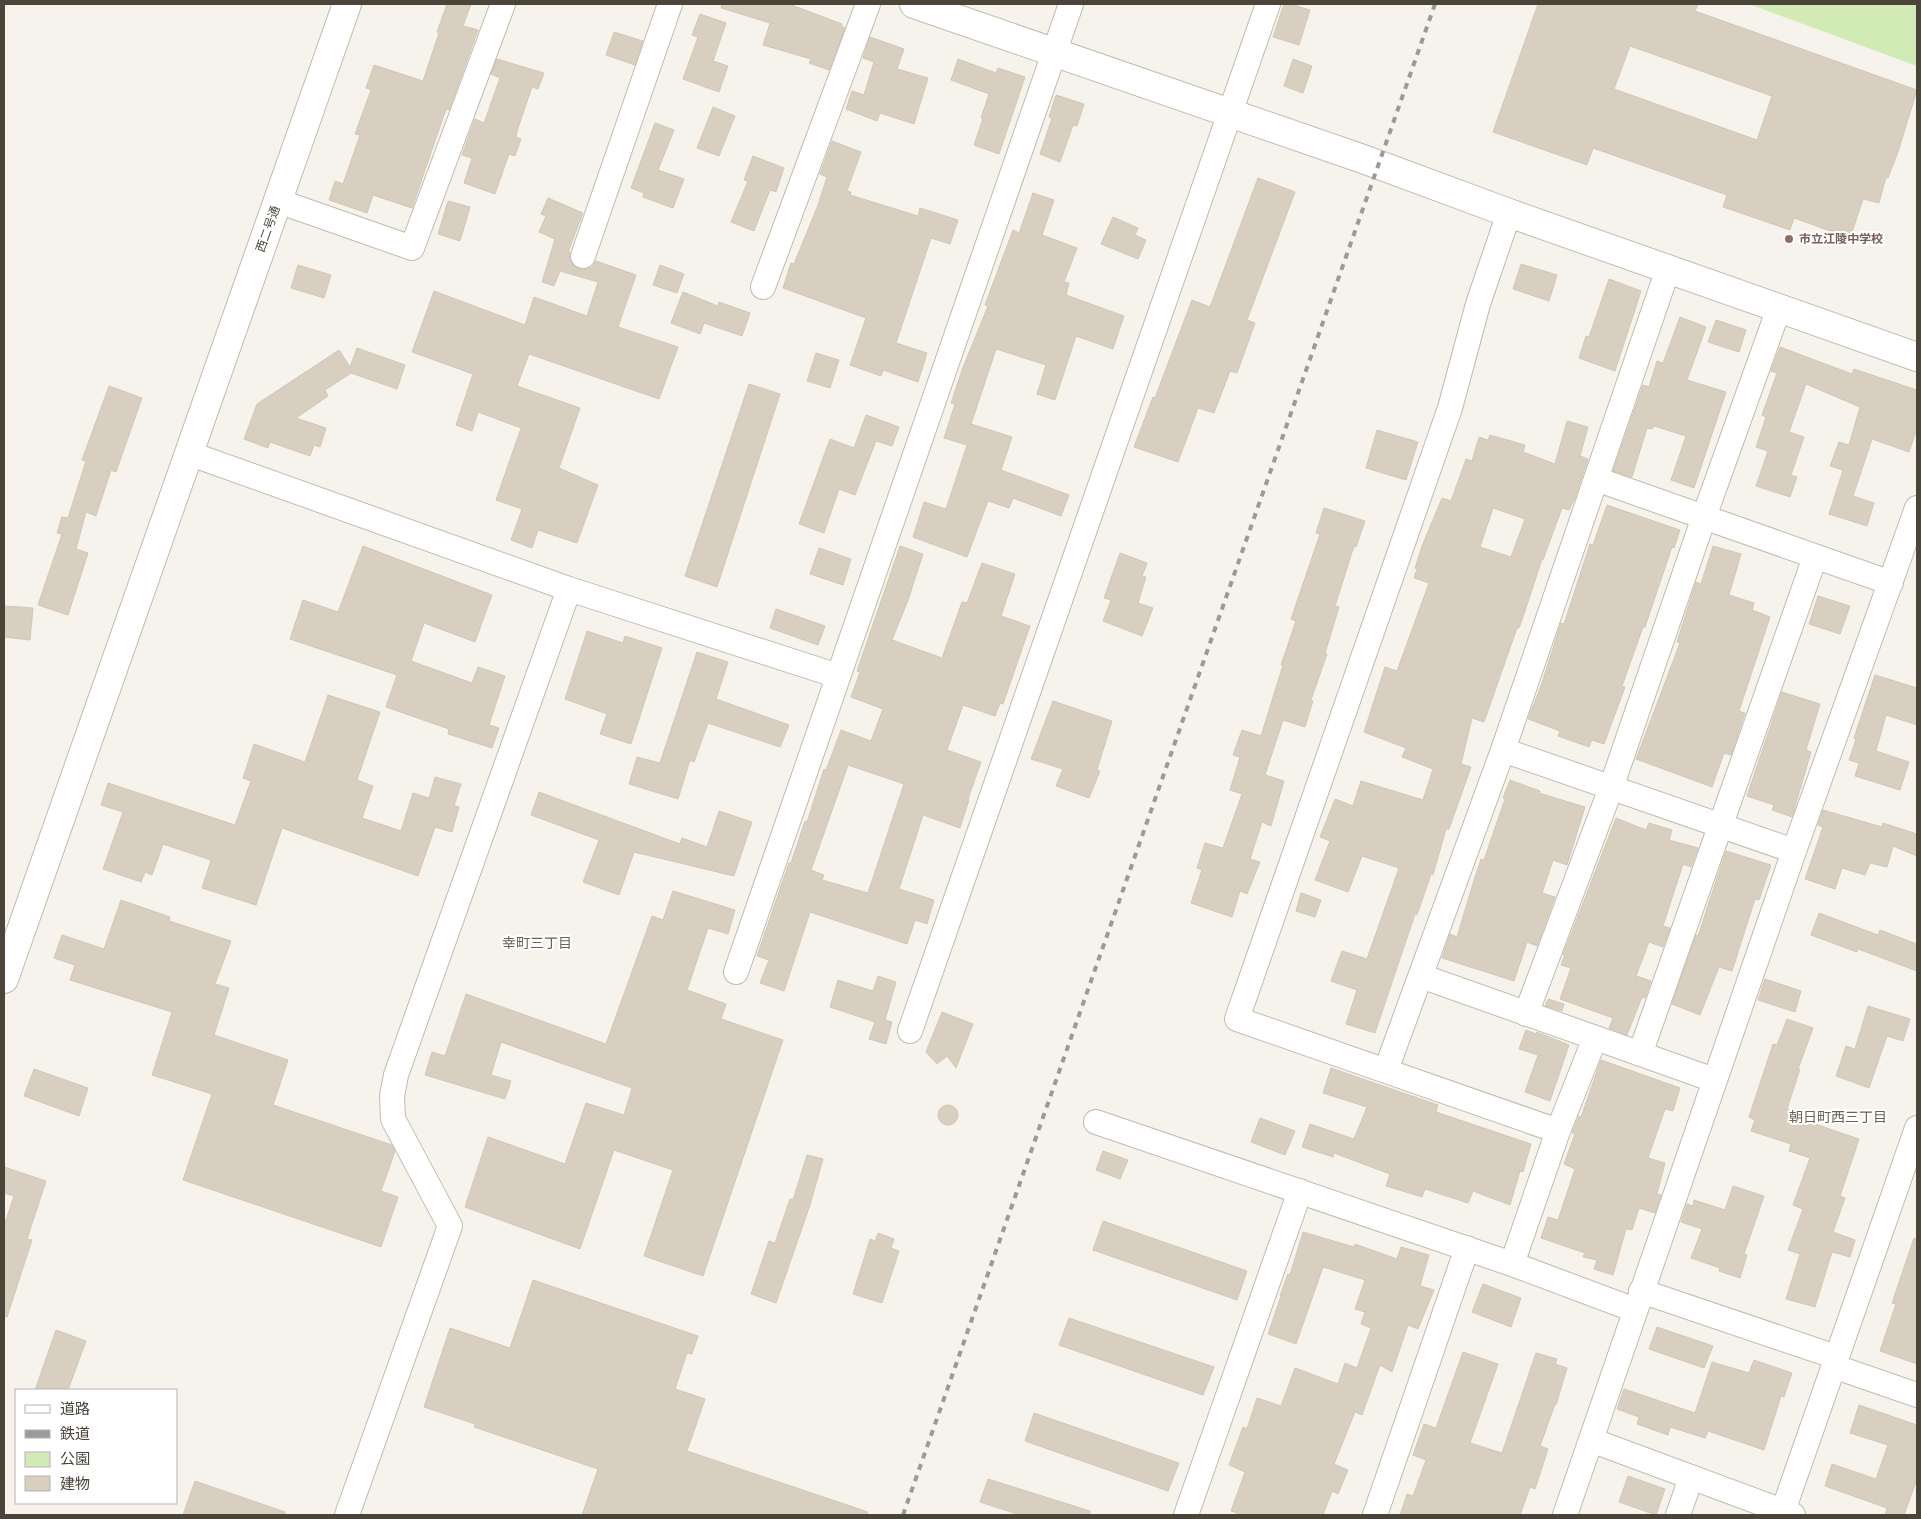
<svg xmlns="http://www.w3.org/2000/svg" width="1921" height="1519" font-family="Commissioner,'Noto Sans JP',sans-serif">
  <style>
    .green { fill: #d2eab5 }
    .building { fill: #d8cfc1; stroke: #d3c7b4; fill-rule: evenodd }
    .lines { fill: none; stroke-linecap: round; stroke-linejoin: round }
    .minor-casing { stroke: #c2bbae; stroke-width: 26 }
    .tertiary-casing { stroke: #c2bbae; stroke-width: 30 }
    .minor { stroke: #fff; stroke-width: 24 }
    .tertiary { stroke: #fff; stroke-width: 28 }
    .rail { stroke: #9a9a9a; stroke-width: 4; stroke-dasharray: 6 6; stroke-linecap: butt }
    .education-dot { fill: #8d6e63; stroke: #fff; stroke-width: 2 }
    .labels { text-anchor: middle; stroke-width: 4; stroke-linejoin: round; paint-order: stroke }
    .street-label { font-size: 12px; fill: #4b4439; stroke: #fff }
    .education-label { font-size: 12px; font-weight: bold; fill: #785e54; stroke: #fff; text-anchor: start }
    .neighbourhood-label { font-size: 14px; fill: #6e6250; stroke: #fff }
  </style>
  <rect width="100%" height="100%" fill="#f6f3ec"/>
  <path class="green" d="M 1749,4 L 1917,4 L 1917,66 Z"/>
  <path class="building" d="M 447,4 L 471,4 L 463,26 L 478,30 L 449,110 L 446,109 L 412,208 L 373,195 L 367,213 L 329,200 L 335,181 L 343,184 L 360,135 L 355,134 L 371,90 L 366,88 L 374,65 L 423,81 L 439,33 L 437,32 Z
    M 722,4 L 789,4 L 842,24 L 841,26 L 845,28 L 829,70 L 809,63 L 811,59 L 763,45 L 770,23 L 721,8 Z
    M 1284,4 L 1290,4 L 1310,10 L 1299,45 L 1273,37 Z
    M 1538,4 L 1698,4 L 1695,11 L 1917,90 L 1898,152 L 1888,178 L 1886,177 L 1879,203 L 1863,199 L 1850,238 L 1794,218 L 1790,230 L 1723,207 L 1727,195 L 1593,148 L 1587,165 L 1493,132 ZM 1630,46 L 1772,96 L 1757,140 L 1614,89 Z
    M 700,14 L 726,23 L 713,61 L 728,66 L 719,92 L 683,79 L 698,37 L 692,35 Z
    M 614,32 L 643,41 L 635,65 L 606,55 Z
    M 870,37 L 904,49 L 897,69 L 928,78 L 914,124 L 880,113 L 877,121 L 846,109 L 852,91 L 864,95 L 874,62 L 863,58 Z
    M 497,59 L 544,73 L 538,89 L 532,87 L 517,131 L 516,137 L 521,139 L 515,156 L 509,154 L 495,194 L 464,183 L 472,158 L 462,155 L 475,119 L 484,123 L 500,78 L 491,74 Z
    M 958,59 L 996,73 L 998,68 L 1025,77 L 999,154 L 974,145 L 983,118 L 981,118 L 989,94 L 951,80 Z
    M 1293,59 L 1312,66 L 1303,93 L 1284,86 Z
    M 1056,95 L 1084,104 L 1077,126 L 1073,125 L 1060,162 L 1040,154 L 1052,118 L 1049,117 Z
    M 713,107 L 735,116 L 719,156 L 697,148 Z
    M 655,123 L 674,130 L 658,170 L 684,179 L 673,208 L 643,197 L 644,193 L 631,188 Z
    M 832,141 L 861,152 L 847,191 L 851,192 L 850,195 L 918,216 L 920,208 L 958,220 L 950,244 L 931,238 L 896,343 L 927,353 L 918,382 L 883,370 L 881,376 L 850,365 L 866,318 L 783,288 L 791,263 L 794,264 L 818,205 L 827,177 L 820,174 Z
    M 753,156 L 784,168 L 776,192 L 770,190 L 754,231 L 731,222 L 748,181 L 744,180 Z
    M 1258,178 L 1295,192 L 1247,320 L 1255,323 L 1237,373 L 1230,371 L 1214,413 L 1198,408 L 1178,462 L 1134,447 L 1153,397 L 1155,398 L 1192,300 L 1210,307 Z
    M 1033,193 L 1054,200 L 1042,235 L 1077,248 L 1064,282 L 1069,283 L 1066,295 L 1124,316 L 1113,349 L 1076,336 L 1055,400 L 1037,394 L 1046,365 L 996,349 L 971,424 L 1012,437 L 1001,470 L 1069,495 L 1061,516 L 1013,498 L 1009,508 L 988,501 L 967,557 L 913,537 L 924,502 L 946,509 L 967,445 L 944,438 L 955,404 L 951,403 L 962,370 L 988,306 L 985,305 L 1013,230 L 1019,233 Z
    M 548,198 L 583,213 L 568,252 L 570,252 L 570,259 L 573,265 L 579,269 L 586,269 L 592,267 L 596,261 L 636,275 L 618,327 L 678,347 L 659,399 L 529,354 L 517,386 L 580,408 L 559,468 L 598,485 L 577,543 L 538,530 L 532,548 L 511,540 L 522,509 L 496,500 L 521,428 L 478,412 L 472,431 L 456,425 L 473,374 L 412,352 L 434,291 L 525,325 L 534,297 L 587,316 L 598,282 L 560,271 L 554,286 L 542,282 L 555,239 L 539,232 L 546,216 L 541,214 Z
    M 448,201 L 470,207 L 460,241 L 438,234 Z
    M 1113,217 L 1138,228 L 1135,235 L 1146,240 L 1138,259 L 1101,244 Z
    M 1521,264 L 1557,275 L 1549,301 L 1513,289 Z
    M 298,265 L 331,275 L 324,298 L 291,288 Z
    M 660,265 L 684,274 L 677,293 L 653,285 Z
    M 1609,279 L 1641,291 L 1615,371 L 1579,358 L 1586,336 L 1589,337 Z
    M 683,292 L 718,306 L 719,302 L 750,313 L 742,336 L 704,323 L 700,334 L 671,323 Z
    M 1680,317 L 1706,327 L 1687,380 L 1726,392 L 1694,488 L 1671,480 L 1686,436 L 1654,426 L 1652,429 L 1647,428 L 1632,477 L 1613,471 L 1643,385 L 1649,387 L 1657,361 L 1663,363 Z
    M 1716,320 L 1746,330 L 1739,352 L 1708,342 Z
    M 1780,347 L 1852,374 L 1854,369 L 1917,390 L 1917,429 L 1909,452 L 1872,439 L 1853,496 L 1874,503 L 1867,526 L 1829,514 L 1843,470 L 1830,466 L 1839,442 L 1849,445 L 1860,407 L 1806,384 L 1789,432 L 1804,437 L 1791,475 L 1797,477 L 1790,497 L 1756,486 L 1768,451 L 1756,447 L 1766,417 L 1762,415 L 1777,373 L 1771,371 Z
    M 357,348 L 405,365 L 397,389 L 351,373 L 325,390 L 328,396 L 296,418 L 326,428 L 320,447 L 314,445 L 310,456 L 270,442 L 268,448 L 244,439 L 257,404 L 339,350 L 350,367 Z
    M 816,353 L 839,360 L 830,388 L 807,381 Z
    M 749,384 L 780,394 L 717,587 L 685,576 Z
    M 109,386 L 142,398 L 116,472 L 111,470 L 96,516 L 86,512 L 76,549 L 88,553 L 68,615 L 38,605 L 62,534 L 57,533 L 62,517 L 68,518 L 86,461 L 82,460 Z
    M 866,415 L 899,427 L 892,446 L 876,441 L 855,495 L 839,489 L 824,533 L 799,524 L 830,439 L 854,448 Z
    M 1567,421 L 1588,427 L 1580,456 L 1588,459 L 1575,498 L 1569,510 L 1562,508 L 1543,560 L 1542,559 L 1523,617 L 1519,628 L 1517,628 L 1484,722 L 1472,718 L 1461,764 L 1471,767 L 1449,829 L 1446,829 L 1433,875 L 1431,874 L 1417,915 L 1415,914 L 1375,1033 L 1346,1024 L 1357,990 L 1331,981 L 1342,951 L 1367,959 L 1399,868 L 1362,856 L 1348,892 L 1315,880 L 1330,841 L 1320,837 L 1335,799 L 1353,806 L 1361,781 L 1423,800 L 1433,769 L 1402,757 L 1406,748 L 1364,732 L 1385,667 L 1397,671 L 1429,583 L 1414,578 L 1417,569 L 1415,568 L 1422,546 L 1442,498 L 1451,501 L 1466,459 L 1472,461 L 1479,437 L 1488,440 L 1490,435 L 1525,445 L 1523,452 L 1555,464 ZM 1493,508 L 1525,519 L 1511,557 L 1480,547 Z
    M 1377,430 L 1418,442 L 1406,480 L 1366,468 Z
    M 1607,505 L 1680,530 L 1674,548 L 1672,547 L 1645,627 L 1643,627 L 1622,686 L 1625,687 L 1604,744 L 1592,740 L 1589,747 L 1558,736 L 1560,731 L 1528,719 L 1541,686 L 1561,623 L 1564,624 L 1590,544 L 1593,545 Z
    M 1324,508 L 1365,521 L 1356,547 L 1354,546 L 1335,606 L 1339,607 L 1325,653 L 1327,654 L 1311,700 L 1313,701 L 1305,727 L 1283,720 L 1265,775 L 1284,781 L 1271,826 L 1262,822 L 1250,859 L 1260,862 L 1247,894 L 1240,891 L 1232,917 L 1191,903 L 1202,870 L 1197,868 L 1205,843 L 1223,848 L 1242,794 L 1230,790 L 1240,757 L 1233,755 L 1242,730 L 1261,736 L 1283,665 L 1281,665 L 1296,621 L 1291,619 L 1320,534 L 1316,533 Z
    M 363,546 L 492,595 L 475,642 L 424,623 L 411,661 L 472,683 L 478,667 L 505,676 L 489,725 L 499,728 L 492,748 L 448,734 L 449,729 L 386,707 L 397,675 L 290,639 L 303,600 L 338,612 Z
    M 900,546 L 923,554 L 908,600 L 892,640 L 942,658 L 962,602 L 967,603 L 982,563 L 1015,574 L 1001,616 L 1030,626 L 1003,704 L 1000,703 L 995,716 L 963,705 L 947,750 L 981,762 L 968,799 L 969,800 L 960,828 L 923,815 L 899,889 L 934,900 L 927,924 L 915,920 L 907,944 L 810,912 L 784,991 L 760,983 L 769,960 L 757,956 L 789,863 L 791,863 L 805,821 L 807,822 L 824,769 L 826,770 L 841,730 L 871,741 L 883,709 L 851,697 L 860,672 L 857,671 ZM 848,765 L 904,784 L 868,893 L 822,880 L 824,875 L 811,870 Z
    M 1713,546 L 1741,554 L 1729,595 L 1754,603 L 1752,610 L 1770,617 L 1739,711 L 1745,713 L 1731,755 L 1724,753 L 1712,787 L 1636,759 L 1680,643 L 1677,642 L 1696,582 L 1701,584 Z
    M 819,548 L 851,559 L 843,585 L 810,574 Z
    M 1120,553 L 1147,563 L 1142,576 L 1146,577 L 1138,603 L 1153,608 L 1142,636 L 1103,621 L 1111,600 L 1104,598 Z
    M 1818,596 L 1850,606 L 1840,634 L 1809,624 Z
    M 4,606 L 33,608 L 30,640 L 4,637 Z
    M 776,609 L 825,626 L 818,645 L 770,628 Z
    M 587,631 L 623,643 L 625,636 L 662,648 L 631,744 L 600,734 L 607,714 L 565,699 Z
    M 697,652 L 728,662 L 716,699 L 789,725 L 780,747 L 708,723 L 694,762 L 690,760 L 678,799 L 629,784 L 637,757 L 660,763 Z
    M 1875,675 L 1917,688 L 1917,725 L 1886,715 L 1876,751 L 1909,762 L 1900,790 L 1855,776 L 1859,763 L 1849,760 L 1856,739 L 1854,738 Z
    M 1782,692 L 1820,704 L 1806,750 L 1811,752 L 1792,817 L 1772,810 L 1774,805 L 1747,796 Z
    M 328,695 L 380,712 L 357,780 L 373,786 L 362,818 L 401,831 L 413,793 L 429,798 L 435,777 L 461,784 L 454,806 L 459,807 L 452,832 L 435,827 L 418,876 L 282,828 L 256,905 L 202,888 L 211,860 L 163,844 L 152,875 L 145,872 L 141,882 L 103,869 L 123,812 L 101,805 L 108,783 L 235,825 L 251,781 L 243,778 L 254,744 L 305,762 Z
    M 1053,701 L 1112,721 L 1097,770 L 1100,771 L 1089,798 L 1056,786 L 1063,769 L 1031,759 Z
    M 1510,780 L 1540,791 L 1539,793 L 1585,807 L 1567,865 L 1553,860 L 1542,893 L 1555,897 L 1537,946 L 1527,942 L 1514,981 L 1442,958 L 1450,934 L 1457,937 L 1475,877 L 1481,859 L 1484,860 L 1505,799 L 1503,798 Z
    M 539,792 L 680,844 L 682,838 L 707,847 L 719,811 L 752,822 L 734,876 L 634,852 L 619,895 L 583,882 L 599,840 L 531,815 Z
    M 1823,810 L 1882,827 L 1883,823 L 1917,834 L 1917,856 L 1893,846 L 1887,867 L 1870,863 L 1865,875 L 1842,868 L 1835,889 L 1805,879 L 1823,827 L 1818,825 Z
    M 1616,818 L 1646,830 L 1649,823 L 1672,830 L 1669,840 L 1698,848 L 1691,867 L 1683,864 L 1663,926 L 1670,928 L 1663,947 L 1649,942 L 1636,976 L 1651,981 L 1645,998 L 1642,997 L 1627,1035 L 1609,1028 L 1613,1018 L 1560,999 L 1571,968 L 1561,965 L 1565,955 L 1563,955 Z
    M 1726,851 L 1771,865 L 1759,900 L 1755,899 L 1732,971 L 1719,967 L 1700,1015 L 1672,1004 L 1696,935 L 1698,936 Z
    M 673,891 L 735,910 L 728,934 L 708,928 L 687,990 L 726,1004 L 721,1019 L 783,1040 L 703,1276 L 644,1256 L 673,1170 L 614,1150 L 580,1249 L 465,1207 L 488,1137 L 565,1164 L 586,1103 L 624,1115 L 632,1088 L 501,1042 L 491,1075 L 511,1081 L 505,1099 L 425,1075 L 432,1052 L 445,1056 L 466,994 L 606,1044 L 652,916 L 663,920 Z
    M 1301,893 L 1321,900 L 1315,917 L 1296,911 Z
    M 121,900 L 170,917 L 169,921 L 231,941 L 215,984 L 229,988 L 214,1035 L 288,1060 L 273,1105 L 392,1145 L 395,1151 L 381,1191 L 398,1197 L 381,1247 L 183,1180 L 212,1094 L 152,1075 L 172,1012 L 70,980 L 75,965 L 54,958 L 62,935 L 104,949 Z
    M 1819,913 L 1878,935 L 1880,930 L 1917,944 L 1917,971 L 1858,949 L 1857,952 L 1811,935 Z
    M 878,976 L 896,982 L 885,1020 L 892,1022 L 886,1044 L 869,1039 L 875,1022 L 830,1007 L 838,980 L 873,991 Z
    M 1765,979 L 1801,991 L 1795,1012 L 1758,1000 Z
    M 1548,999 L 1564,1004 L 1562,1011 L 1545,1006 Z
    M 1868,1006 L 1910,1019 L 1903,1041 L 1887,1036 L 1869,1088 L 1836,1076 L 1846,1046 L 1855,1049 Z
    M 942,1012 L 973,1024 L 956,1068 L 947,1056 L 937,1064 L 926,1052 Z
    M 1787,1019 L 1813,1028 L 1798,1069 L 1800,1069 L 1787,1109 L 1810,1117 L 1809,1122 L 1859,1139 L 1840,1196 L 1845,1198 L 1833,1232 L 1855,1240 L 1850,1257 L 1832,1252 L 1815,1307 L 1786,1299 L 1800,1254 L 1788,1250 L 1803,1209 L 1793,1205 L 1810,1158 L 1789,1151 L 1791,1144 L 1751,1131 L 1755,1120 L 1749,1117 L 1773,1044 L 1777,1045 Z
    M 1526,1030 L 1536,1034 L 1537,1032 L 1569,1045 L 1550,1101 L 1525,1092 L 1538,1055 L 1519,1049 Z
    M 1601,1060 L 1680,1088 L 1673,1111 L 1665,1109 L 1648,1158 L 1665,1163 L 1657,1194 L 1661,1195 L 1655,1213 L 1639,1208 L 1632,1230 L 1626,1229 L 1613,1275 L 1594,1269 L 1597,1260 L 1583,1257 L 1585,1253 L 1541,1238 L 1548,1217 L 1558,1220 L 1575,1169 L 1564,1164 L 1575,1134 L 1572,1133 L 1579,1116 L 1581,1117 Z
    M 1331,1068 L 1438,1105 L 1436,1112 L 1531,1144 L 1523,1172 L 1520,1171 L 1510,1205 L 1473,1191 L 1468,1203 L 1425,1189 L 1422,1197 L 1386,1186 L 1390,1174 L 1334,1153 L 1333,1157 L 1302,1147 L 1310,1124 L 1354,1139 L 1367,1107 L 1323,1093 Z
    M 34,1069 L 88,1088 L 79,1116 L 24,1096 Z
    M938 1115a10 10 0 1 1 20 0a10 10 0 1 1-20 0Z
    M 1260,1118 L 1295,1131 L 1285,1155 L 1251,1142 Z
    M 1103,1151 L 1128,1160 L 1120,1179 L 1096,1170 Z
    M 807,1155 L 823,1159 L 810,1205 L 776,1303 L 751,1294 L 769,1241 L 775,1243 L 790,1199 L 793,1200 Z
    M 4,1167 L 46,1181 L 27,1239 L 32,1240 L 7,1317 L 4,1316 L 4,1226 L 14,1196 L 4,1193 Z
    M 1733,1186 L 1764,1196 L 1744,1254 L 1747,1255 L 1740,1278 L 1719,1271 L 1720,1268 L 1691,1258 L 1702,1229 L 1681,1222 L 1687,1204 L 1693,1206 L 1694,1200 L 1725,1210 Z
    M 1103,1221 L 1247,1271 L 1237,1300 L 1093,1250 Z
    M 1303,1232 L 1354,1247 L 1355,1244 L 1397,1259 L 1401,1247 L 1429,1255 L 1420,1286 L 1434,1290 L 1418,1329 L 1408,1325 L 1392,1372 L 1380,1365 L 1362,1415 L 1355,1412 L 1334,1464 L 1348,1470 L 1338,1494 L 1332,1491 L 1323,1515 L 1243,1515 L 1231,1511 L 1245,1472 L 1229,1465 L 1243,1427 L 1247,1429 L 1257,1398 L 1281,1406 L 1295,1368 L 1338,1384 L 1345,1363 L 1357,1368 L 1371,1328 L 1361,1324 L 1365,1312 L 1355,1309 L 1365,1280 L 1323,1267 L 1296,1344 L 1268,1334 L 1281,1296 L 1280,1296 L 1288,1274 L 1290,1275 Z
    M 878,1233 L 894,1239 L 891,1248 L 899,1251 L 882,1303 L 853,1294 L 870,1239 L 875,1241 Z
    M 1914,1238 L 1917,1239 L 1917,1364 L 1880,1351 L 1896,1304 L 1892,1303 Z
    M 533,1280 L 698,1336 L 692,1354 L 687,1353 L 675,1389 L 705,1399 L 687,1451 L 868,1512 L 867,1515 L 582,1515 L 598,1469 L 474,1427 L 475,1424 L 424,1407 L 450,1328 L 510,1348 Z
    M 1483,1284 L 1521,1298 L 1511,1327 L 1472,1312 Z
    M 1069,1318 L 1214,1367 L 1203,1395 L 1059,1345 Z
    M 1657,1327 L 1713,1346 L 1704,1368 L 1649,1349 Z
    M 56,1330 L 86,1341 L 68,1390 L 35,1390 Z
    M 1463,1352 L 1498,1364 L 1470,1443 L 1502,1453 L 1536,1353 L 1557,1359 L 1555,1364 L 1567,1368 L 1556,1405 L 1555,1404 L 1540,1446 L 1548,1449 L 1535,1489 L 1530,1487 L 1520,1515 L 1400,1515 L 1407,1494 L 1413,1496 L 1426,1460 L 1413,1455 L 1424,1424 L 1436,1428 Z
    M 1754,1360 L 1792,1373 L 1784,1397 L 1781,1396 L 1764,1450 L 1708,1431 L 1705,1438 L 1670,1427 L 1668,1435 L 1637,1424 L 1639,1417 L 1617,1409 L 1624,1389 L 1695,1413 L 1712,1362 L 1749,1373 Z
    M 1859,1405 L 1917,1425 L 1917,1479 L 1904,1515 L 1885,1515 L 1887,1508 L 1825,1486 L 1832,1464 L 1876,1479 L 1888,1445 L 1850,1433 Z
    M 1034,1413 L 1179,1463 L 1168,1491 L 1025,1441 Z
    M 1628,1476 L 1665,1489 L 1656,1515 L 1619,1502 Z
    M 988,1479 L 1090,1511 L 1090,1515 L 1020,1515 L 980,1502 Z
    M 195,1481 L 285,1512 L 285,1515 L 183,1515 Z"/>
  <g class="lines">
    <defs>
      <path id="minor" d="M 278,201 L 412,248 L 503,4
        M 1509,213 L 1478,304 L 1450,408 L 1237,1019 L 1558,1131 L 1512,1264
        M 583,256 L 670,4
        M 763,287 L 868,4
        M 188,453 L 569,589 L 838,676
        M 1596,479 L 1891,583
        M 1503,750 L 1794,851
        M 736,972 L 1071,4
        M 1421,976 L 1714,1080
        M 1526,1014 L 1611,788 L 1704,517 L 1779,308
        M 910,1031 L 1268,4
        M 1640,1054 L 1815,557
        M 1386,1070 L 1503,750 L 1668,269
        M 1096,1122 L 1512,1264 L 1635,1310
        M 1558,1131 L 1595,1038
        M 1641,1291 L 1836,1357
        M 1833,1366 L 1917,1395
        M 1591,1440 L 1793,1515
        M 1783,1511 L 1917,1128
        M 347,1515 L 450,1226 L 393,1119 L 392,1096 L 396,1075 L 569,589
        M 1186,1515 L 1300,1191
        M 1375,1515 L 1467,1248
        M 1565,1515 L 1794,851 L 1917,508
        M 1678,1515 L 1691,1478"/>
      <path id="tertiary" d="M 914,4 L 1363,159 L 1509,213 L 1917,357
        M 4,979 L 347,4"/>
    </defs>
    <use href="#minor" class="minor-casing"/>
    <use href="#tertiary" class="tertiary-casing"/>
    <use href="#minor" class="minor"/>
    <use href="#tertiary" class="tertiary"/>
    <path class="rail" d="M 903,1515 L 1435,4"/>
  </g>
  <circle class="education-dot" cx="1789" cy="239" r="5"/>
  <g class="labels">
    <g class="street-label">
      <text transform="translate(268 229) rotate(-70)" y="4">西二号通</text>
    </g>
    <g class="education-label">
      <text x="1799" y="243">市立江陵中学校</text>
    </g>
    <g class="neighbourhood-label">
      <text x="537" y="948">幸町三丁目</text>
      <text x="1838" y="1122">朝日町西三丁目</text>
    </g>
  </g>
  <rect width="1921" height="1519" fill="none" stroke="#4b4439" stroke-width="10"/>
  <rect x="15" y="1389" width="162" height="115" fill="#ffffff" stroke="#b7b4b0"/>
  <rect x="25" y="1405" width="25" height="8" fill="#ffffff" stroke="#b7b4b0"/>
  <text x="60" y="1414" font-size="15" fill="#4b4439">道路</text>
  <rect x="25" y="1430" width="25" height="8" fill="#9a9a9a" stroke="#b7b4b0"/>
  <text x="60" y="1439" font-size="15" fill="#4b4439">鉄道</text>
  <rect x="25" y="1452" width="25" height="15" fill="#d2eab5" stroke="#b7b4b0"/>
  <text x="60" y="1464" font-size="15" fill="#4b4439">公園</text>
  <rect x="25" y="1476" width="25" height="15" fill="#d8cfc1" stroke="#b7b4b0"/>
  <text x="60" y="1489" font-size="15" fill="#4b4439">建物</text>
</svg>
